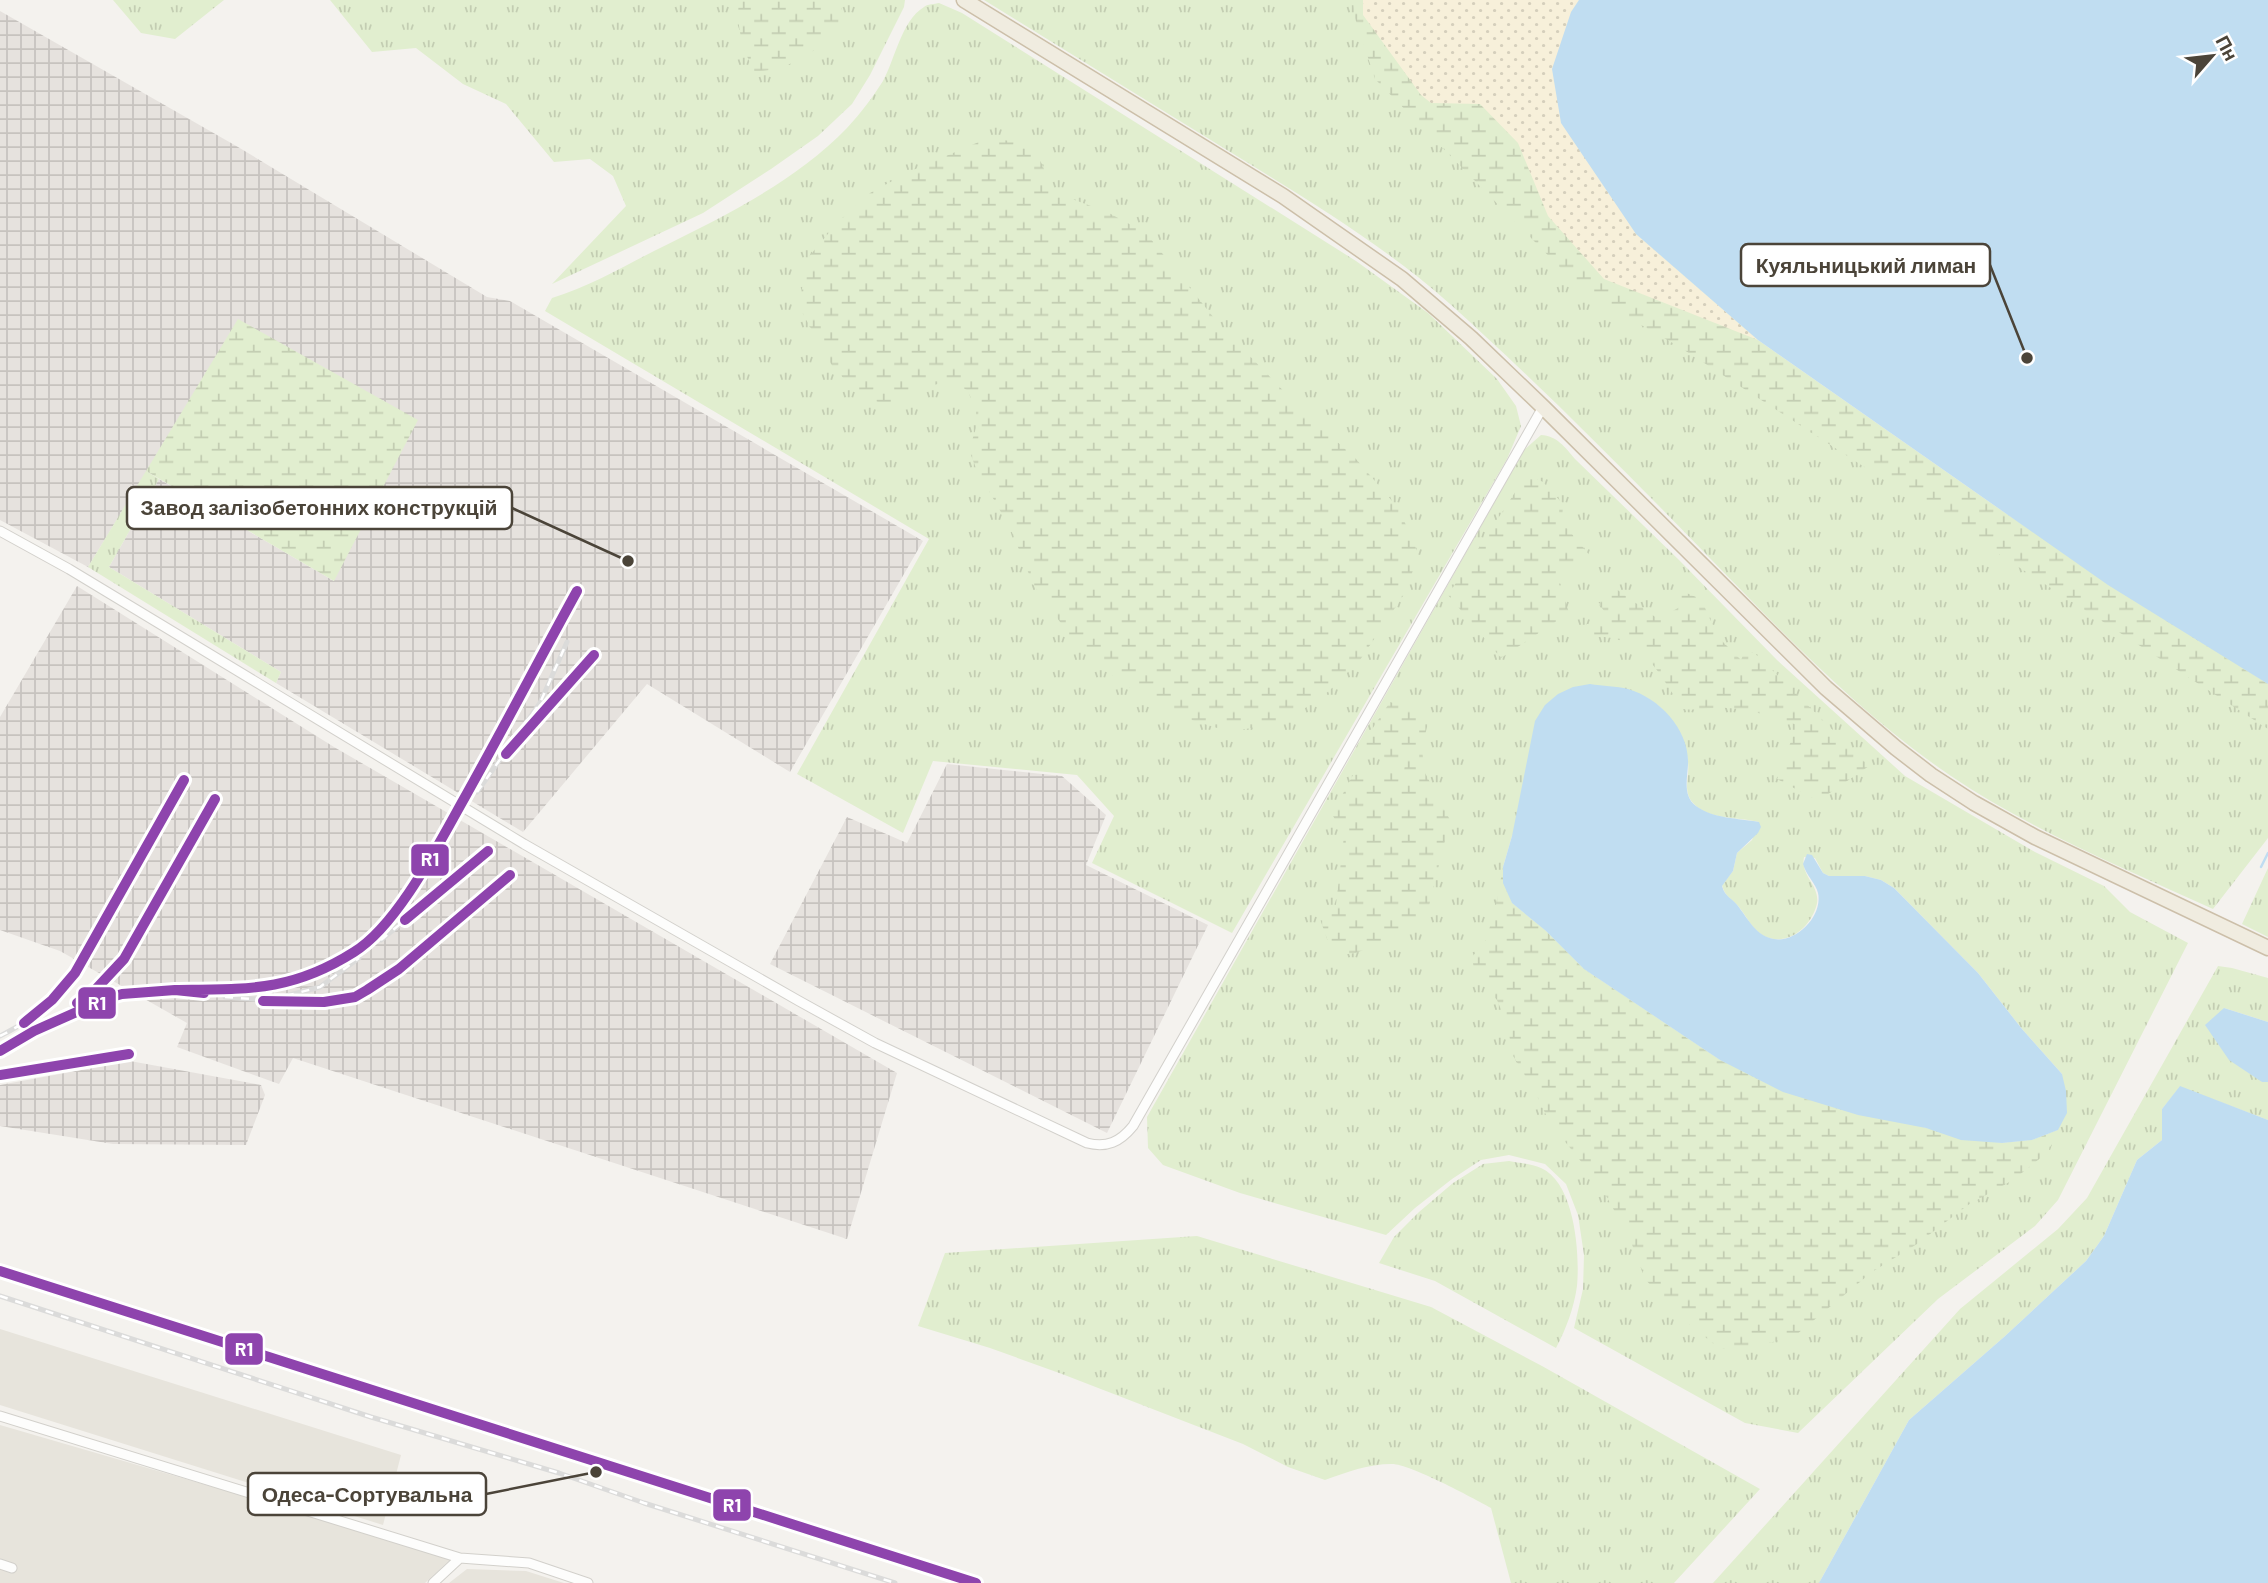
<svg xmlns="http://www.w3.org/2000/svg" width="2268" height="1583" font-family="Barlow,sans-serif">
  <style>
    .residential { fill: #e7e4dc }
    .industrial { fill: url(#industrial-grid) }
    .grass { fill: url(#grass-tufts); fill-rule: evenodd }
    .wetland { fill: url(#wetland-marsh) }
    .sand { fill: url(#sand-dots) }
    .water { fill: #c0ddf1 }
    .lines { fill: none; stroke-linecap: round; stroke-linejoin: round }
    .stream { stroke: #c0ddf1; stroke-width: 2.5 }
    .minor-casing { stroke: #d2d0cb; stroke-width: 11 }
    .trunk-casing { stroke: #ccbfa9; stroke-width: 17 }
    .minor { stroke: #fdfdfc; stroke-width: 9 }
    .trunk { stroke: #f0ece0; stroke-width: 14 }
    .rail-casing { stroke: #dbdbda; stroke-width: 5 }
    .rail { stroke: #fff; stroke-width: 2.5; stroke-dasharray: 8; stroke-linecap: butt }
    .rail-1-casing { stroke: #fff; stroke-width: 16 }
    .rail-1 { stroke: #8e44ad; stroke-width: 10 }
    .leader { fill: none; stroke: #4b4439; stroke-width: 2.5 }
    .callout-dot { fill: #4b4439; stroke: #fff; stroke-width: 2.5 }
    .callout { fill: #fff; stroke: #4b4439; stroke-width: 2.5 }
    .callout-label { font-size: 21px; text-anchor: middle; font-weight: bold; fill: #4b4439 }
    .line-badge { stroke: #fff; stroke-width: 2.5 }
    .badge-label { font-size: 19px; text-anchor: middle; font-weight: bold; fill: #fff }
  </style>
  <defs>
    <pattern id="industrial-grid" width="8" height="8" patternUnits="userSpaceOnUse" patternTransform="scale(1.75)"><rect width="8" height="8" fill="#e6e2de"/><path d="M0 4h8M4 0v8" fill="none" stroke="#c7c3bf"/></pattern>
    <pattern id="grass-tufts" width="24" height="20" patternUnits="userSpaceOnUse" patternTransform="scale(1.75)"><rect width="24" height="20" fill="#e1eecf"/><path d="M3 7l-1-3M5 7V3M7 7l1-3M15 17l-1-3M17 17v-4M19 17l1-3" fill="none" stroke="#c3cdb2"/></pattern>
    <pattern id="wetland-marsh" width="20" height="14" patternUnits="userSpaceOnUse" patternTransform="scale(1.75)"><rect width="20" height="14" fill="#e1eecf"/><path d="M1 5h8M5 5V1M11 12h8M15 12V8" fill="none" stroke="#c3cdb2"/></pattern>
    <pattern id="sand-dots" width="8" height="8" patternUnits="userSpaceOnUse" patternTransform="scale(1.75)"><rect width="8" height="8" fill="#f7f0da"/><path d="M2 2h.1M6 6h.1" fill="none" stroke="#d5cfbc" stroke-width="1.8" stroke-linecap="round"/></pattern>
  </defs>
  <rect width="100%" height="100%" fill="#f4f2ee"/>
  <path class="residential" d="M 0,1329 L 401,1455 L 383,1525 L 0,1405 Z
    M 0,1425 L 453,1557 L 425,1583 L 0,1583 Z
    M 467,1569 L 526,1571 L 564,1583 L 449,1583 Z"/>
  <path class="industrial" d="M 0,11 L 238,147 L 487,297 L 510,301 L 923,541 L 790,772 L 647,684 L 523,832 L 276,683 L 281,672 L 109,567 L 159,479 L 334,581 L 239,320 L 88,567 L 0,520 Z
    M 77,586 L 334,747 L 897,1073 L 847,1239 L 293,1058 L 279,1084 L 177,1047 L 187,1023 L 60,951 L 0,930 L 0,717 Z
    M 947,764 L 1062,776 L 1106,815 L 1086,865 L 1208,925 L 1107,1133 L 770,964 L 847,817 L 907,843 Z
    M 130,1061 L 261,1085 L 265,1095 L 246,1145 L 113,1144 L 0,1126 L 0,1085 Z"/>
  <path class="grass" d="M 113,0 L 224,0 L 175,39 L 141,33 Z
    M 330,0 L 905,0 L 904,7 L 870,75 L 852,104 L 818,136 L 771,169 L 703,213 L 552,284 L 626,206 L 613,176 L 590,159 L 554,162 L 506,104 L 463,84 L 416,48 L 372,52 Z
    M 984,0 L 1363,0 L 1548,216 L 2268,684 L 2268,838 L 2213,909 C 2124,868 2033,831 1951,776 C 1859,714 1782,632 1705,553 C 1622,468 1538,383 1450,304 C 1384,245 1303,197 1227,150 C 1146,100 1065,50 984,0 Z
    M 939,3 L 962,13 L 1356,261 L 1428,313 L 1497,379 L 1516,406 L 1521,426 L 1507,459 L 1232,933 L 1092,863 L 1114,816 L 1077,775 L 933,761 L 903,833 L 797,774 L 929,539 L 545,311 L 552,298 C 588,287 621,268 654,251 C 722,217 794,183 847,128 C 861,113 872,98 883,81 C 895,60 901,21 924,7 C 927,4 935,4 939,3 Z
    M 1541,435 C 1557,436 1565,447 1575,459 L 1679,560 L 1777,660 L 1905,776 L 2035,852 L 2104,886 L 2130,912 L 2188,943 L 2058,1200 L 2035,1226 L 1938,1299 L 1798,1433 L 1745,1423 L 1574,1328 L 1583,1289 L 1584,1255 L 1578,1215 L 1566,1184 L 1545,1164 L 1509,1155 L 1481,1160 L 1452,1179 L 1415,1208 L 1386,1235 L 1240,1193 L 1163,1165 L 1148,1148 L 1147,1117 L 1524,450 ZM 1610,687 C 1645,691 1670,707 1682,741 C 1684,748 1688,755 1688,762 C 1690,776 1682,791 1693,803 C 1708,820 1739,817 1759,822 L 1752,840 L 1737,853 L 1733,871 L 1722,885 C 1725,897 1731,898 1738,906 C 1746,915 1751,928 1762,935 C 1786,948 1809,929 1816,907 C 1823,887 1800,877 1804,857 L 1815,858 L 1823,873 L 1829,876 L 1865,876 L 1881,880 L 1894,888 L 1978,973 L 2022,1029 L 2062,1074 L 2058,1130 L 2032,1140 L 2002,1143 L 1926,1128 L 1720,1060 L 1584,969 L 1546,931 L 1512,903 L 1503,867 L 1512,836 Z
    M 146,471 L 159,479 L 109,567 L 281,672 L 276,683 L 88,567 Z
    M 2268,868 L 2268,937 L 2242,924 Z
    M 2218,966 L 2232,968 L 2268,978 L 2268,1022 L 2224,1008 L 2262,1082 L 2268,1082 L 2268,1120 L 2180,1087 L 2162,1109 L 2162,1140 L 2137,1160 L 2104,1236 L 2086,1261 L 2004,1337 L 1909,1420 L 1819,1583 L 1713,1583 L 1960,1309 L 2058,1229 L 2087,1198 Z
    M 1509,1161 C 1519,1163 1532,1164 1541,1168 C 1575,1183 1580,1254 1577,1286 C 1574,1308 1566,1329 1556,1348 L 1435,1281 L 1379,1263 L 1394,1237 L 1419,1212 L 1453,1183 L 1483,1164 Z
    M 1197,1236 L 1431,1307 L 1542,1366 L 1760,1489 L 1674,1583 L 1511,1583 L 1491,1508 C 1473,1498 1410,1464 1392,1464 C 1368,1464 1347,1472 1325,1480 L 1288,1467 L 1243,1444 L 1062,1374 L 990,1348 L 918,1326 L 945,1253 Z"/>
  <path class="wetland" d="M 739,0 L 838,0 C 853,18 822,46 806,56 C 790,65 772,72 754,71 C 742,48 736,26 739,0 Z
    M 1353,0 L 1579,0 L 1571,12 L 1636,234 L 1758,340 L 2108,585 L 2268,684 L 2268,729 L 1678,346 L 1585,293 L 1375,79 L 1355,18 Z
    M 988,138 C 1026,142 1041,147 1049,187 L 1064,196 L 1107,212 L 1146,233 L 1218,323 L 1297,405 L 1356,459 L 1399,509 L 1418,553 L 1407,590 L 1360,660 L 1329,691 L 1287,721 L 1230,732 L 1169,713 L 1115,678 L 1070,636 L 1033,584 L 1011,530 L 976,468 L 969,450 L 976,428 L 976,408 L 967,390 L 948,381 L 927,387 L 897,405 L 866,400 L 834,369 L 799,307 L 807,259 L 837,223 L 870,193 L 911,171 Z
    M 238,319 L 418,420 L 334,581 L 146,471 Z
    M 1527,474 L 1543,482 L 1563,504 L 1562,522 L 1591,557 L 1559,579 L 1569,613 L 1501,658 L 1448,595 Z
    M 1612,586 L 1658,619 L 1678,608 L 1677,599 L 1684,592 L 1701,599 L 1718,637 L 1741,660 L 1746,649 L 1758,656 L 1869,766 L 1818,801 L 1777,779 L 1797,725 C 1775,718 1751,709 1727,708 C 1712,707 1699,711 1683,709 C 1656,670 1642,632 1586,637 L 1581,633 L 1587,624 L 1606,625 L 1607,615 L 1599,604 Z
    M 1390,702 L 1430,715 L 1422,747 L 1424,771 L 1450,820 L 1427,914 L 1414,929 L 1356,953 L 1333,956 L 1319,916 L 1335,913 L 1344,836 L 1332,814 L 1353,775 L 1404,772 L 1405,764 L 1359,749 Z
    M 1503,867 L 1503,883 L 1512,903 L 1546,931 L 1584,969 L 1720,1060 L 1783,1092 L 1858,1115 L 1926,1128 L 1961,1140 L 2002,1143 L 2032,1140 L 2058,1130 L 2048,1152 L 2013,1180 L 1968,1205 L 1917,1244 L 1872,1272 L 1796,1335 L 1750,1349 L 1720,1349 L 1674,1312 L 1646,1280 L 1629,1237 L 1600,1185 L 1550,1123 L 1535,1092 L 1512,1054 L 1508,1026 L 1497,1000 L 1475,975 L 1472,957 L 1486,940 L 1496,905 Z"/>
  <path class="sand" d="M 1363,0 L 1579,0 L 1571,12 L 1636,234 L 1758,340 L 1604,279 L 1548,216 L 1518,143 L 1480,104 L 1431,103 L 1421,95 L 1363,15 Z"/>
  <path class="water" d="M 1579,0 L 2268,0 L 2268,684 L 2108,585 L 1758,340 L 1636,234 L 1561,123 L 1552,69 L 1571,12 Z
    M 1590,684 C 1603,686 1616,686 1628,689 C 1660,698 1690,731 1688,765 C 1687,780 1683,796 1696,806 C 1714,819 1738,818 1759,822 L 1761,827 L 1758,833 L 1737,853 L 1733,871 L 1722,886 C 1725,897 1732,898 1738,906 C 1748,919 1756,936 1774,939 C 1796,943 1823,916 1818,893 C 1816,884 1806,875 1803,864 L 1807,854 L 1812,855 L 1823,873 L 1829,876 L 1865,876 L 1881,880 L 1894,888 L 1978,973 L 2022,1029 L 2062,1074 L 2066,1091 L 2067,1113 L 2058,1130 L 2032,1140 L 2002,1143 L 1961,1140 L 1926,1128 L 1858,1115 L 1783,1092 L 1720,1060 L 1584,969 L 1546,931 L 1512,903 L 1503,883 L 1503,867 L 1512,836 L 1535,721 L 1545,705 L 1558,694 L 1573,687 Z
    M 2224,1008 L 2268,1022 L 2268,1082 L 2262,1082 L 2229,1060 L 2205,1025 Z
    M 2180,1086 L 2268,1120 L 2268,1583 L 1819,1583 L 1909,1420 L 2004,1337 L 2086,1261 L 2104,1236 L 2137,1160 L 2162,1140 L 2162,1109 Z"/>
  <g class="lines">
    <path class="stream" d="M 2261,867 L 2268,853"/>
    <defs>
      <path id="minor" d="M 0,531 L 69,569 L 524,844 L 799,1001 L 875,1043 L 1087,1143 C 1107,1148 1120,1142 1133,1126 L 1543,407
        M 0,1416 L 460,1558 L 529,1563 L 588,1583
        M 0,1564 L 12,1568
        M 433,1583 L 460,1558"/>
      <path id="trunk" d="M 964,0 L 1283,196 L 1402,279 L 1471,338 L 1543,407 L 1826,688 L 1896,748 L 1931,775 L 1974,803 L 2035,837 L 2268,948"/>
    </defs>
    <use href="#minor" class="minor-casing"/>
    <use href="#trunk" class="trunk-casing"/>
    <use href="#minor" class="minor"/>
    <use href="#trunk" class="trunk"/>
    <defs>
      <path id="rail" d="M 538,718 L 594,655
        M 477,792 L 540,703 L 567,642
        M 381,940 L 488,851
        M 175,990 C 247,989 291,992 354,952 C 398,925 439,843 465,797 C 503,729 539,660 577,591
        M 286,996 L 320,987 L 359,958
        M 225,997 L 294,1002 L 324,1002 L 355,997 L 399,969 L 510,875
        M 72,1007 L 96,989 L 124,959 L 215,799
        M 0,1036 C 31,1021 55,1001 75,973 L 184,780
        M 0,1051 C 55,1021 117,982 183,991
        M 0,1075 L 129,1054
        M 0,1296 L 371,1417 L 559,1473 L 644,1503 L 895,1583"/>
    </defs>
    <use href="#rail" class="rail-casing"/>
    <use href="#rail" class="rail"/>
    <defs>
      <path id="rail-1" d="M 506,754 L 594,655
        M 405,920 L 488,851
        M 175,990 C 247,989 291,992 354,952 C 398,925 439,843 465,797 C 503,729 539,660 577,591
        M 263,1001 L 324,1002 L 355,997 L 367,990 L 399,969 L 510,875
        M 77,1003 L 96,989 L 124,959 L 215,799
        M 24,1023 L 52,1000 L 75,973 L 184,780
        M 0,1051 L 34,1031 L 108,998 L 122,994 L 175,990 L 204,993
        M 0,1075 L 129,1054
        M 0,1271 L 976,1583"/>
    </defs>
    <use href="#rail-1" class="rail-1-casing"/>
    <use href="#rail-1" class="rail-1"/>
  </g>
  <path class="leader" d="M2027 358L1990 265M628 561L512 508M596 1472L486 1494"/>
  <g class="callout-dot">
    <circle cx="2027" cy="358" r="7"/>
    <circle cx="628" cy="561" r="7"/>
    <circle cx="596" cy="1472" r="7"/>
  </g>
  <g class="callout">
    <rect x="1741" y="244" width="249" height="42" rx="7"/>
    <rect x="127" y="487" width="385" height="42" rx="7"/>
    <rect x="248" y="1473" width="238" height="42" rx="7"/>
  </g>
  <g class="callout-label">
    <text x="1866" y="273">Куяльницький лиман</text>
    <text x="319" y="515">Завод залізобетонних конструкцій</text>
    <text x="367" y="1502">Одеса-Сортувальна</text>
  </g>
  <g class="line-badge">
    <rect x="410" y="843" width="40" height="34" rx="7" fill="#8e44ad"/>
    <rect x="77" y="986" width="40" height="34" rx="7" fill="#8e44ad"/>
    <rect x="224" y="1332" width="40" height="34" rx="7" fill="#8e44ad"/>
    <rect x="712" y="1488" width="40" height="34" rx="7" fill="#8e44ad"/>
  </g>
  <g class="badge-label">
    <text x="430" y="866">R1</text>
    <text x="97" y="1010">R1</text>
    <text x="244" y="1356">R1</text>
    <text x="732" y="1512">R1</text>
  </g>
  <g transform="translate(2212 56) rotate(62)" stroke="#ffffff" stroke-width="5" paint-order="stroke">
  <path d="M0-5L12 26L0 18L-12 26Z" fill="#4b4439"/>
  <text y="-10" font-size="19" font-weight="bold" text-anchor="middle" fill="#4b4439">Пн</text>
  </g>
</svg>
